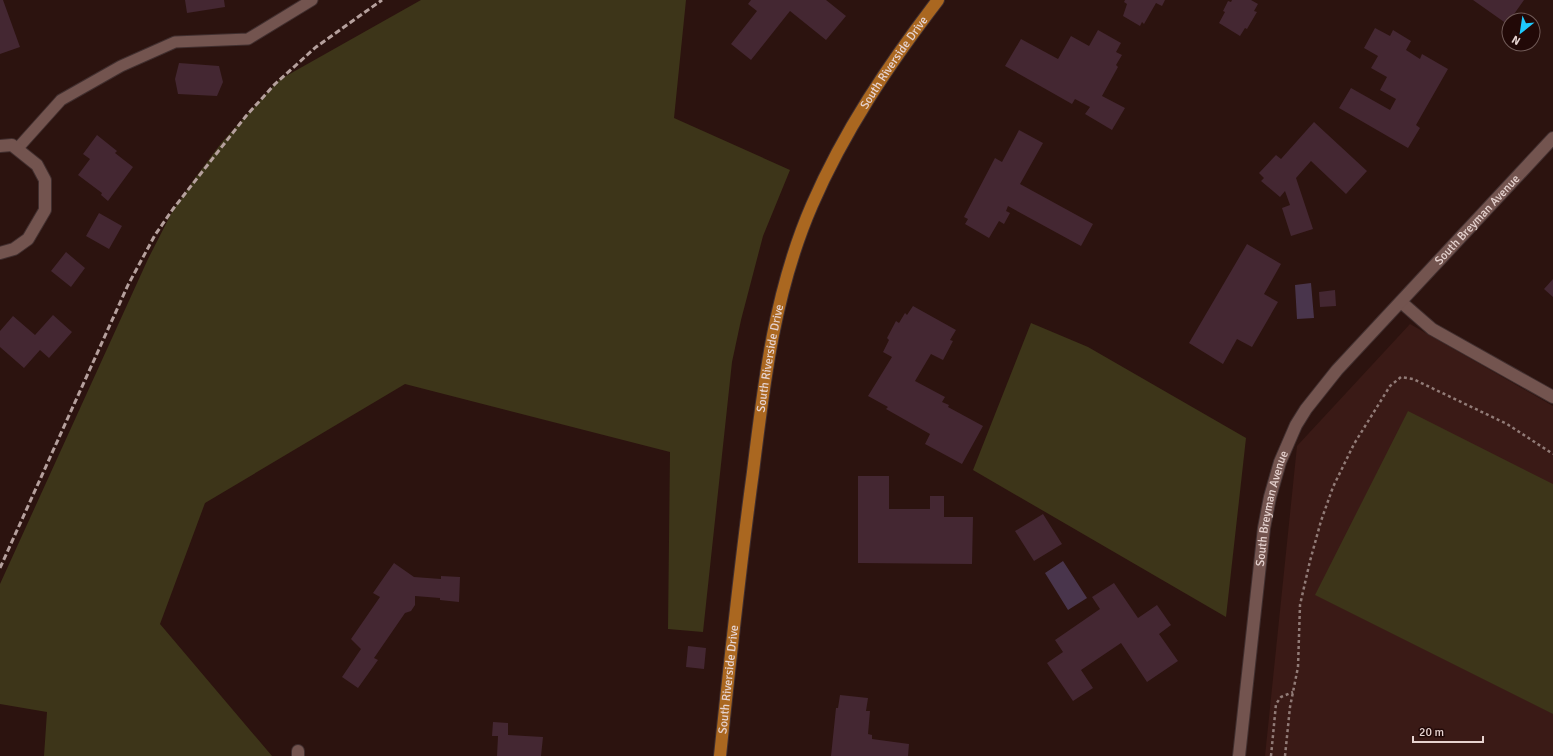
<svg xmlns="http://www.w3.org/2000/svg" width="1553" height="756" font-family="Signika,sans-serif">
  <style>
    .built { fill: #3a1a16 }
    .green { fill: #3d3519 }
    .water { fill: #49354c }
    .building { fill: #442732 }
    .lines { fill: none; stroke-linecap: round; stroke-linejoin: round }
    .service-casing { stroke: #412f2f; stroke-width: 13 }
    .minor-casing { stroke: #412f2f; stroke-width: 14 }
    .tertiary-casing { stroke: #412f2f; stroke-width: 14 }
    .primary-casing { stroke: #412f2f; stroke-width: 14 }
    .path { stroke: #917b77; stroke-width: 2.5; stroke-dasharray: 3 3; stroke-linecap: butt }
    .service { stroke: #73544f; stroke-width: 11 }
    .minor { stroke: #73544f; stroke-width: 12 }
    .tertiary { stroke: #73544f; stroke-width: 12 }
    .primary { stroke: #aa6720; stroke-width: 12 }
    .rail { stroke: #b5a09d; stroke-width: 3; stroke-dasharray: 6 3; stroke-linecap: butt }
    .labels { text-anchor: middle; stroke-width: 4; stroke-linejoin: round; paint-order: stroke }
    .street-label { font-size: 12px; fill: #e6d3d0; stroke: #220907 }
  </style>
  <rect width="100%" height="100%" fill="#2c130f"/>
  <path class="built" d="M 1410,324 L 1553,406 L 1553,756 L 1265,756 L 1297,446 Z"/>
  <path class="green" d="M 421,0 L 686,0 L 674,118 L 790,170 L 763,236 L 741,320 L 732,362 L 703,632 L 668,629 L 670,452 L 405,384 L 205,503 L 160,624 L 272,756 L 44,756 L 47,712 L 0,704 L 0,584 L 148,259 L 172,212 L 195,178 L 222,142 L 279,80 Z
    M 1031,323 L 1088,347 L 1246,438 L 1226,617 L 973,470 Z
    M 1408,411 L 1553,484 L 1553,714 L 1315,595 Z"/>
  <path class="water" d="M 1311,283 L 1314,318 L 1297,319 L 1295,285 Z
    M 1063,561 L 1087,598 L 1068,610 L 1045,573 Z"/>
  <path class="building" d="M 0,0 L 3,0 L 20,47 L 0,54 Z
    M 185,0 L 224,0 L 225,7 L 187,13 Z
    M 751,0 L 826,0 L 846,16 L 826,40 L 790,11 L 751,60 L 731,44 L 757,11 L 748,4 Z
    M 1125,0 L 1165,0 L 1162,6 L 1156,3 L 1144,24 L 1142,22 L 1140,26 L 1123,16 L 1127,4 L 1124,2 Z
    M 1232,0 L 1251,0 L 1258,4 L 1254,11 L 1257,12 L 1247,29 L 1245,28 L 1240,36 L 1219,23 L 1225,12 L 1223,11 L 1228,1 L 1231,2 Z
    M 1473,0 L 1524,0 L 1507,24 Z
    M 1375,28 L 1390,36 L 1393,30 L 1411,41 L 1406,50 L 1420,59 L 1422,54 L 1448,69 L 1416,125 L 1420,128 L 1408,148 L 1339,108 L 1351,88 L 1390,110 L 1396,99 L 1380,90 L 1387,77 L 1371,68 L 1378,56 L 1364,48 Z
    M 1098,30 L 1121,43 L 1116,52 L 1122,55 L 1116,65 L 1118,67 L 1102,96 L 1125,108 L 1112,130 L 1085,114 L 1090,107 L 1075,99 L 1072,104 L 1005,66 L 1021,39 L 1058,59 L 1071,36 L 1089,46 Z
    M 179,63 L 219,66 L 223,82 L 217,96 L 178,94 L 175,79 Z
    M 1314,122 L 1367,171 L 1346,194 L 1311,161 L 1296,178 L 1313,229 L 1291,236 L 1282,208 L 1290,205 L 1285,191 L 1280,197 L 1261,181 L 1264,178 L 1259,173 L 1276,155 L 1281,159 Z
    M 1019,130 L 1043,143 L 1020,184 L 1093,224 L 1081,246 L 1008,206 L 1006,211 L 1010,213 L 1004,224 L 999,221 L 989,238 L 965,224 L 968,219 L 964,217 L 995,158 L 1002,162 Z
    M 97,135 L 117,151 L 115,153 L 133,167 L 108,201 L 101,195 L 102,193 L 78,175 L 90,159 L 83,154 Z
    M 99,213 L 122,226 L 109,249 L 86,236 Z
    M 1247,244 L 1281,264 L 1264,294 L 1278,302 L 1252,347 L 1237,339 L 1223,364 L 1189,343 Z
    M 66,252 L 85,268 L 71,287 L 51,271 Z
    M 1553,279 L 1553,297 L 1544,289 Z
    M 1335,290 L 1336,306 L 1320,307 L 1319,292 Z
    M 913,306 L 956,330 L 950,340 L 953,341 L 943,360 L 931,354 L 915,381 L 945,397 L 942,402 L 949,405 L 948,407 L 983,426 L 962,464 L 925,444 L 930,434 L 886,409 L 888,407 L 868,396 L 892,357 L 883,352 L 889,340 L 887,338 L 896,321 L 899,323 L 905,313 L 907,315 Z
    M 53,315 L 72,332 L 49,358 L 40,350 L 24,368 L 0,347 L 0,331 L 13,316 L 35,335 Z
    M 858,476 L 889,476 L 889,509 L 930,509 L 930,496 L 944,496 L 944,517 L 973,517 L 972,564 L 858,563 Z
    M 1043,514 L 1062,544 L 1034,561 L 1015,531 Z
    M 394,563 L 414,577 L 441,579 L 441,576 L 460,577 L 459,602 L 440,600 L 440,598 L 415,596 L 415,605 L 411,611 L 405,613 L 374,658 L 378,660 L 358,688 L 342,677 L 361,649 L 351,639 L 380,597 L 373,593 Z
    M 1114,583 L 1138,618 L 1157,605 L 1171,625 L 1159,634 L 1178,661 L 1147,682 L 1121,643 L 1081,670 L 1093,688 L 1073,701 L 1047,663 L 1063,652 L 1055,640 L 1100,609 L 1092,597 Z
    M 688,646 L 706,648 L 704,669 L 686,667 Z
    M 840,695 L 868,698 L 866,711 L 870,711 L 868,734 L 872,735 L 872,739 L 909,744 L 908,756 L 831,756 L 836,708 L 838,708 Z
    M 493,722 L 508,723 L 508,735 L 543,737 L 541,756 L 497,756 L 498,736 L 492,736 Z"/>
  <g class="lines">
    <defs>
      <path id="service" d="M 17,149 L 61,100 L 121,66 L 175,42 L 248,39 L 312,0"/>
      <path id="minor" d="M 0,146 L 12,145 L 37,165 L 45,180 L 45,210 L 28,239 L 14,249 L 0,253
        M 1401,302 L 1432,329 L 1553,397
        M 298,751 L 298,756"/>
      <g id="tertiary">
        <path id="s1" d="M 1239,756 L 1264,528 L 1270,497 L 1280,462 L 1296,425 L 1306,409 L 1337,370 L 1553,138"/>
      </g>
      <g id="primary">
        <path id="s2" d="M 720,756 C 730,661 740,566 753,472 C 764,381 775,290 812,205 C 844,131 889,64 938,0"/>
      </g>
    </defs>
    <use href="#service" class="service-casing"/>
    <use href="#minor" class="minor-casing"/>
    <use href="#tertiary" class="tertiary-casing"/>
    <use href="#primary" class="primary-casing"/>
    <path class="path" d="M 1271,756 L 1276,704 L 1281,697 L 1293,692
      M 1285,756 L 1290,707 L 1298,667 L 1300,605 L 1310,561 L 1321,521 L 1333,487 L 1354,444 L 1390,386 L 1401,377 L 1413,379 L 1507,424 L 1553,454"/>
    <use href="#service" class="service"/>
    <use href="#minor" class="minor"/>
    <use href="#tertiary" class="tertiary"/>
    <use href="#primary" class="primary"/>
    <path class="rail" d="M 0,568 L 128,285 L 155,235 L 173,209 L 246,116 L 275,84 L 316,47 L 382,0"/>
  </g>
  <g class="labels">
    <g class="street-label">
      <text dy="4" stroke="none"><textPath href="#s2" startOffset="725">South Riverside Drive</textPath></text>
      <text dy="4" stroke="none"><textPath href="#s1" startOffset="612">South Breyman Avenue</textPath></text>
      <text dy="4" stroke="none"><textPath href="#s2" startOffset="401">South Riverside Drive</textPath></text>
      <text dy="4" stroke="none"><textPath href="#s1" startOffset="250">South Breyman Avenue</textPath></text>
      <text dy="4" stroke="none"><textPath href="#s2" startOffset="77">South Riverside Drive</textPath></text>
    </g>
  </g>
  <g transform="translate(1521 32) rotate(210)"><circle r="19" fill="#220907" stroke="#705a57"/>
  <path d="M0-3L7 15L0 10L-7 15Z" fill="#1ec9fd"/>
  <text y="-6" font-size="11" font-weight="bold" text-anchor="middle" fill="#e6d3d0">N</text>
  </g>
  <path d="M1413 736v6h70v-6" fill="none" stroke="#e6d3d0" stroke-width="2"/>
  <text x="1419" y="736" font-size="12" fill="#e6d3d0" stroke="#220907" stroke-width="3" paint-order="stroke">20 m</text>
</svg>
